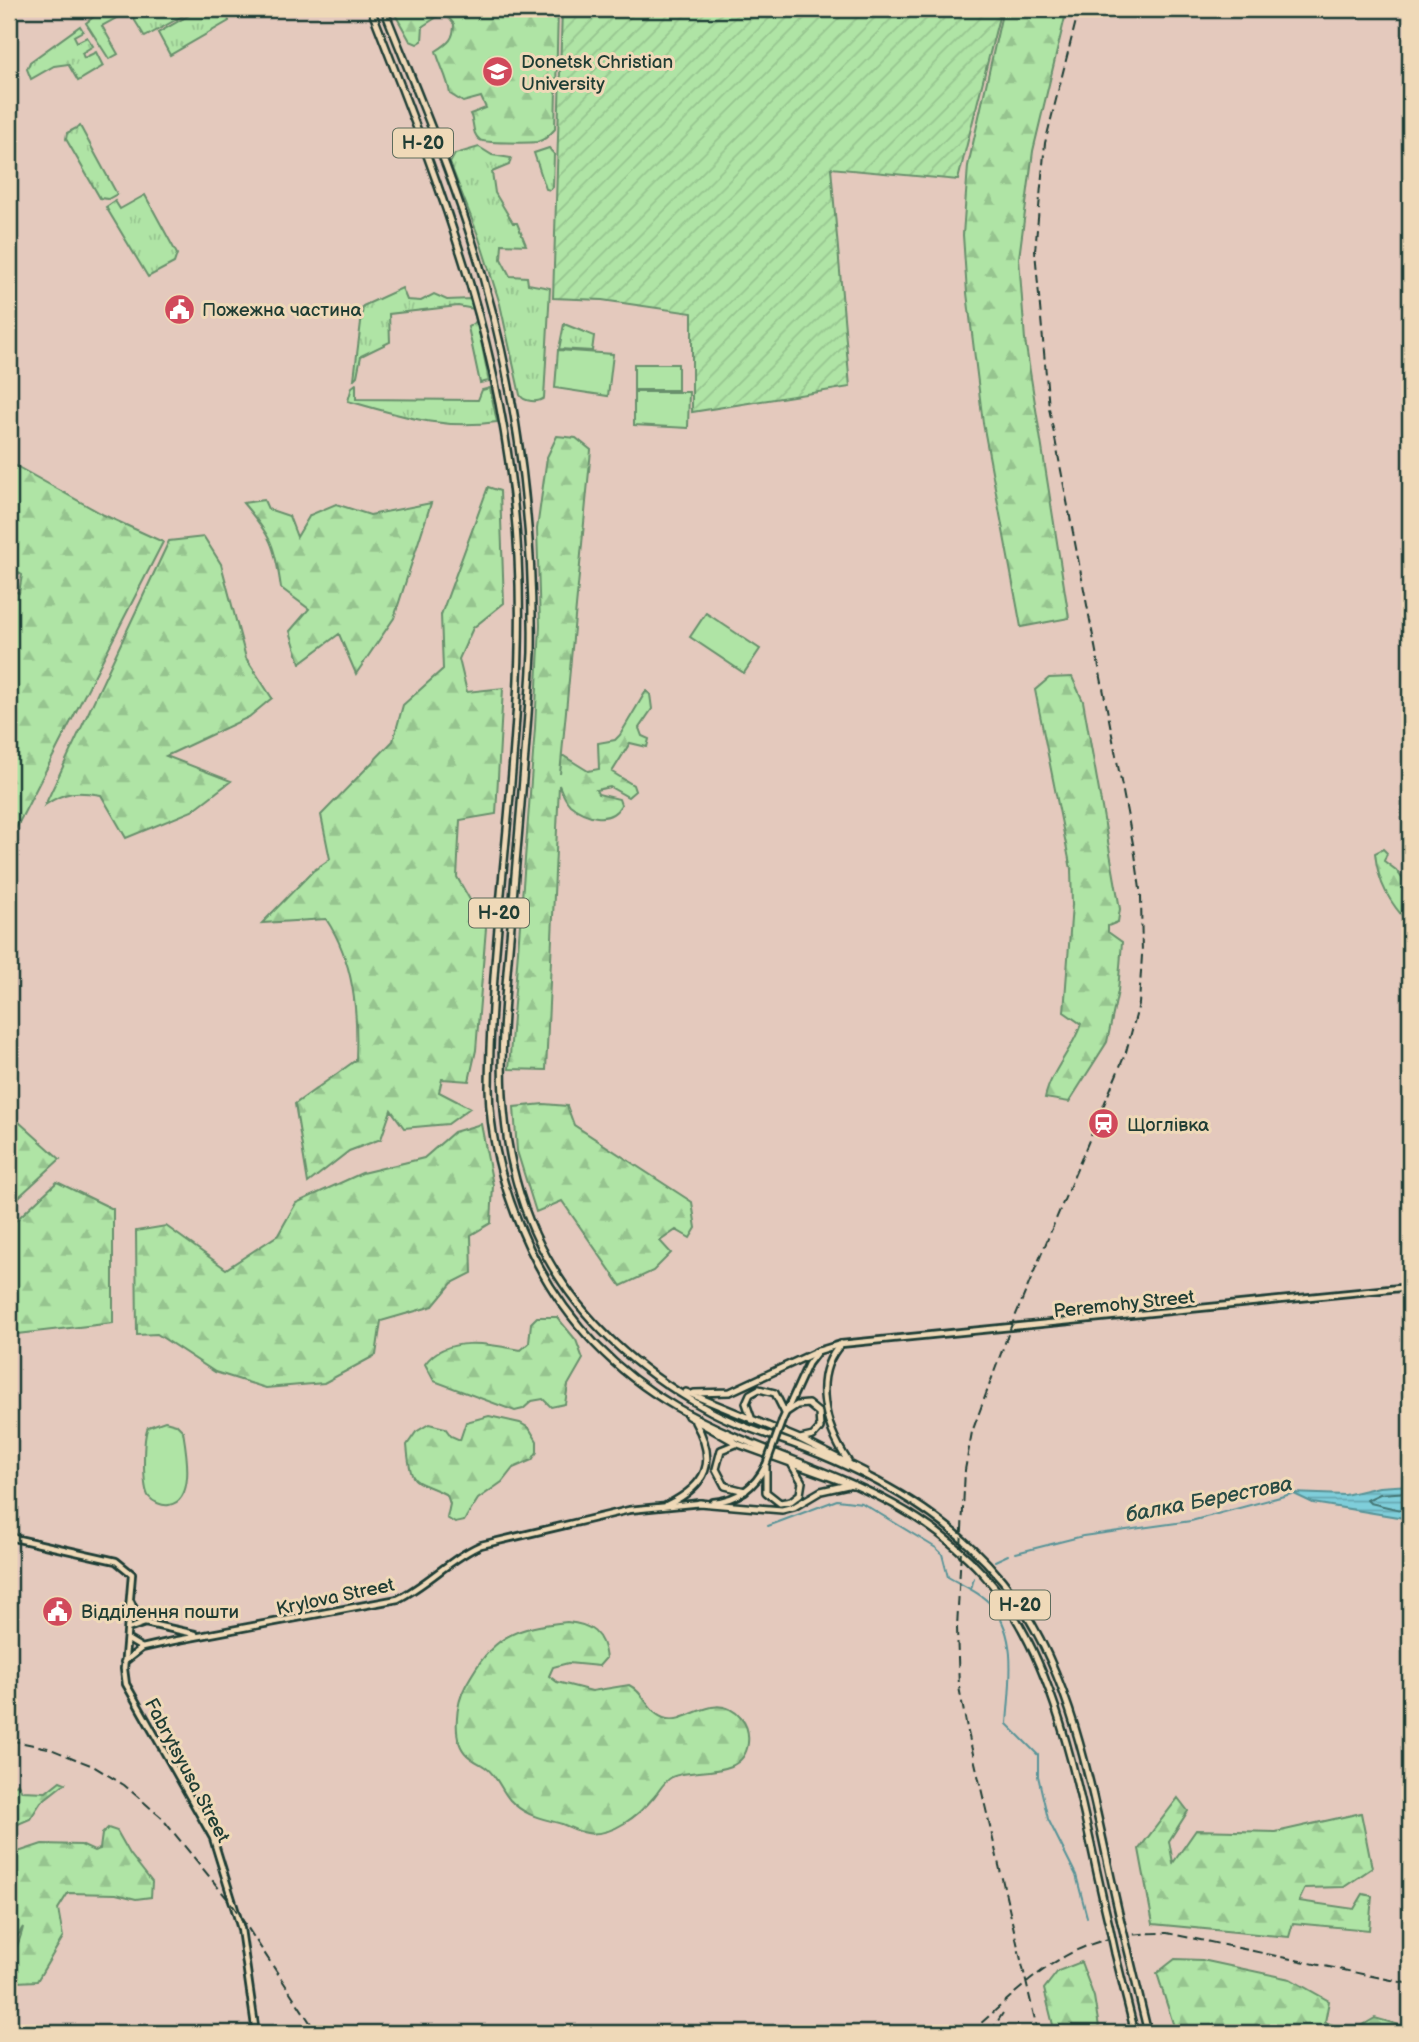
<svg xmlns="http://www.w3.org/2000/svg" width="1419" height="2042" font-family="'Balsamiq Sans',sans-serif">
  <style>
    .grass { fill: url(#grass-tufts); stroke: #67906c; stroke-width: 2 }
    .forest { fill: url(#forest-firs); stroke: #67906c; stroke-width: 2 }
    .garden { fill: url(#garden-furrows); stroke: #67906c; stroke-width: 2 }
    .pitch { fill: #afe4a5; stroke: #67906c; stroke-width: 2 }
    .water { fill: url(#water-rules); stroke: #599498; stroke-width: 2 }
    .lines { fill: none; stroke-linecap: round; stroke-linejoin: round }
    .shore { stroke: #457776; stroke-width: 2 }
    .stream { stroke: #599498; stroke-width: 2 }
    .secondary-casing { stroke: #1f3d34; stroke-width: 10 }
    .primary-casing { stroke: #1f3d34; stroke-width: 10 }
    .secondary { stroke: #efd9b8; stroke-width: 4.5 }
    .primary { stroke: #efd9b8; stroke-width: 5 }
    .rail { stroke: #1f3d34; stroke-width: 2; stroke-dasharray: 10 5; stroke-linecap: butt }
    .secondary-bridge-casing { stroke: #1f3d34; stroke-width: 10; stroke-linecap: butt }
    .primary-bridge-casing { stroke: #1f3d34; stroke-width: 10; stroke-linecap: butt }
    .secondary-bridge { stroke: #efd9b8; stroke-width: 4.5 }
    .primary-bridge { stroke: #efd9b8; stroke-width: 5 }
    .labels { text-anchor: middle; stroke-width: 6; stroke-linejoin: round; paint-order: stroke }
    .shield { fill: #efd9b8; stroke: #5d6c5c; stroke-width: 2 }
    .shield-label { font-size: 18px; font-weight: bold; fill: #1f3d34 }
    .poi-label { font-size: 19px; fill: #1f3d34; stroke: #efd9b8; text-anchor: start }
    .street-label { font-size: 19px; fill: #1f3d34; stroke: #efd9b8 }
    .water-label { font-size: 21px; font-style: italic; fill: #294c45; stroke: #efd9b8 }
  </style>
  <defs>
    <pattern id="grass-tufts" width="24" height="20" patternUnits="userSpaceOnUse" patternTransform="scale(1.75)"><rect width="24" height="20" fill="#afe4a5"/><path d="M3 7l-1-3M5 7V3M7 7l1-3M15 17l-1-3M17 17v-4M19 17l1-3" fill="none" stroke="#96c48f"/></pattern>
    <pattern id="forest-firs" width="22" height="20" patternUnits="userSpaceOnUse" patternTransform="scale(1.75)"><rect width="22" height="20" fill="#afe4a5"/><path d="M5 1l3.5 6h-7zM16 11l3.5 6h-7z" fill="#96c48f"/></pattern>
    <pattern id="garden-furrows" width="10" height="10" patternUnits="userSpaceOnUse" patternTransform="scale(1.75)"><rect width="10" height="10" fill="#afe4a5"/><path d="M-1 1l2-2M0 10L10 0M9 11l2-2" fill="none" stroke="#96c48f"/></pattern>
    <pattern id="water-rules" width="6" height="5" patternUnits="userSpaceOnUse" patternTransform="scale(1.75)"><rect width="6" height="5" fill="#7fceda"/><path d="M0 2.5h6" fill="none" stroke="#67a8b2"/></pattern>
  </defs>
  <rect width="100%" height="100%" fill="#e4c9bd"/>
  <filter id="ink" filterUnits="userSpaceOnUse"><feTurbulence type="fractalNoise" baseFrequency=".0143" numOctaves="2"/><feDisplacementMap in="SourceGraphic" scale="14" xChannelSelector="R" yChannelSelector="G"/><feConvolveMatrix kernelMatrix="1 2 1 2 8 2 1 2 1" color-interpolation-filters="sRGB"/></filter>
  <g filter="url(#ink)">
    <path class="grass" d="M 103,9 L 195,9 L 145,37 L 129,11 L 102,26 L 118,54 L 109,59 L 86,23 Z
      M 200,9 L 226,9 L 229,21 L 170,55 L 158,33 Z
      M 80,26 L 83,31 L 74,36 L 77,42 L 87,37 L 93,46 L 82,53 L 84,58 L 96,52 L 103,66 L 78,81 L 68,64 L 54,66 L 31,79 L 27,69 L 30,62 Z
      M 80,126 L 117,194 L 108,199 L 100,198 L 66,139 L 67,133 Z
      M 479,147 L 492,155 L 511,158 L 509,165 L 492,172 L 495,193 L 513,223 L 517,223 L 526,245 L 502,244 L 501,259 L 510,276 L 527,277 L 528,284 L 550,288 L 544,398 C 538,403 524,402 520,395 L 500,304 L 478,235 L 450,163 L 455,154 Z
      M 549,148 L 554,154 L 553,187 L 550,190 L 546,189 L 534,153 Z
      M 145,195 L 177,254 L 174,263 L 148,277 L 106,207 L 115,201 L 120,209 Z
      M 402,288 L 407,300 L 421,301 L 434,294 L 447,300 L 471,299 L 474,309 L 458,306 L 389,314 L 390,342 L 361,356 L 357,376 L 354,379 L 363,306 Z
      M 477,321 L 489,381 L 480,383 L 468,327 Z
      M 564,324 L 594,336 L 592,351 L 559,349 Z
      M 356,384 L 356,399 L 478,400 L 482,390 L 490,388 L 497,422 C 441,430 402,416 348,401 L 352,387 Z"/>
    <path class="forest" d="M 392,9 L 413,9 L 412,11 L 437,17 L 423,26 L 422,41 L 417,44 L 410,41 Z
      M 441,9 L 558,9 L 555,129 C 550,135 545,140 537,142 C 530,143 483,143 480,140 C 471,133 475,123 470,114 L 486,108 L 481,97 L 463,102 L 450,94 C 448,78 440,66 436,51 C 449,43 454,39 454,24 Z
      M 1003,9 L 1067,9 L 1033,151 L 1019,258 L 1025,340 L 1069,618 L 1021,627 L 983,423 L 967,293 L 963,235 L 968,166 Z
      M 557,436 L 576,438 L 591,450 L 560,774 L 562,755 L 588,771 L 599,769 L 598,743 L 615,740 L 620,735 L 646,691 L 650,694 L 652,709 L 639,728 L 642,736 L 649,739 L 647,747 L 630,743 L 612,772 L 633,785 L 635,791 L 628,797 L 610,787 L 596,790 L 598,794 L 619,799 L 621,805 C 610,825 585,817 570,805 C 565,800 561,790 559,785 L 546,1070 L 509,1069 L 535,728 L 540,625 L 537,529 L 547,457 Z
      M 9,462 L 104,515 L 163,542 L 9,842 L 9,589 L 19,593 L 22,575 L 9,567 Z
      M 488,487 L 500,491 L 504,603 L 473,628 L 459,659 L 467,692 L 503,688 L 496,814 L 460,820 L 457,877 L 486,928 L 476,1050 L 469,1081 L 442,1079 L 439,1092 L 470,1108 L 448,1124 L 404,1128 L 391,1110 L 381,1139 L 349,1151 L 308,1183 L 295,1104 L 356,1060 C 358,1011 354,961 326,919 L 262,923 L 313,871 L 330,859 L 321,815 L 393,741 L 403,705 L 443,669 L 441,615 Z
      M 264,500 L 268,509 L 289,516 L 297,537 L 310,515 L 336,504 L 370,515 L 431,503 L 394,618 L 356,674 L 339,634 L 300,663 L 290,631 L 309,609 L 281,588 C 275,545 271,536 243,503 Z
      M 204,537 L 221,564 L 246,658 L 272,698 L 249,717 L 166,756 L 231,781 L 192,811 L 126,838 L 101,795 C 77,791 65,791 45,805 L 169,541 Z
      M 1072,677 L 1083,701 L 1120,909 L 1118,922 L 1108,926 L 1108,932 L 1122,942 L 1118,991 L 1107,1042 L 1069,1102 L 1045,1098 C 1051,1070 1072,1051 1081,1024 L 1064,1012 L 1072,905 L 1071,869 L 1035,690 L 1049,678 Z
      M 1383,849 L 1387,853 L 1384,861 L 1396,870 L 1410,889 L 1410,925 C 1390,903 1378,884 1375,853 Z
      M 544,1104 L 567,1106 L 574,1125 L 692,1202 L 696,1228 L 690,1238 L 676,1230 L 660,1241 L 671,1253 L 653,1271 L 621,1286 L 562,1201 L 536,1212 L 517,1151 L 514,1107 Z
      M 9,1113 L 60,1159 L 9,1206 Z
      M 481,1124 L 493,1185 L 491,1223 L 471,1235 L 472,1273 L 452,1283 L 433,1306 L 381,1321 L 376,1355 L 324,1383 L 266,1388 L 215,1372 L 157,1334 L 137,1335 L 136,1231 L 166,1226 L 226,1269 L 278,1235 L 296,1203 L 362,1173 L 424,1158 L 454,1132 Z
      M 57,1182 L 113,1209 L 113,1323 L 9,1335 L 9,1227 Z
      M 537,1317 L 557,1317 L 576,1340 L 583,1359 L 568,1385 L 565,1404 L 551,1407 L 543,1399 L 532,1401 L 523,1409 L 515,1411 L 434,1381 L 425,1364 C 445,1335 491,1344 521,1350 L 529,1343 L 531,1323 Z
      M 489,1416 L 520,1423 L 529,1428 L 537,1441 L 537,1452 L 532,1460 L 513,1468 L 502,1482 L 478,1499 L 464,1521 L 455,1523 L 447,1518 L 450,1504 L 447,1495 C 414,1477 411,1491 407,1445 L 416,1432 L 429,1424 L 445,1428 L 451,1436 L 460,1440 L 466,1422 Z
      M 567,1622 C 591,1624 603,1633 606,1658 L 599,1666 L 568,1663 L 553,1667 L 549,1676 L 557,1682 L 592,1691 L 629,1685 C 646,1693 647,1714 667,1719 C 687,1724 716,1689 741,1718 C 747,1725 749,1734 748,1743 C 744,1780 694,1767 672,1777 C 663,1782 660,1790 654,1797 C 639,1815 612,1837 587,1833 C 578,1832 570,1827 562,1824 C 542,1818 526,1817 510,1800 C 501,1790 497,1775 485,1767 C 479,1763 472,1760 467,1755 C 451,1740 456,1703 466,1685 C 493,1636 512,1628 567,1622 Z
      M 60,1781 L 65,1783 L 41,1802 L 30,1819 L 9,1828 L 9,1787 L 18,1784 L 22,1791 L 46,1792 Z
      M 1178,1798 L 1188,1811 L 1169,1841 L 1173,1863 L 1196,1830 L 1276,1832 L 1361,1813 L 1372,1868 L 1344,1887 L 1305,1888 L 1299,1901 L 1354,1909 L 1363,1894 L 1372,1896 L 1369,1930 L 1293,1923 L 1289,1937 L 1153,1924 L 1139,1849 Z
      M 108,1828 L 117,1831 L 130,1854 L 152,1882 L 151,1897 L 136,1899 L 116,1894 L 68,1893 L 58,1909 L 63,1937 L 37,1981 L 16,1982 L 9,1975 C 9,1958 20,1944 23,1927 L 15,1940 L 9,1939 L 9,1855 L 42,1844 L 81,1845 L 94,1851 L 100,1849 L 102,1834 Z
      M 1175,1959 L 1202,1960 L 1290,1979 L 1329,2001 L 1325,2022 L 1351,2032 L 1375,2018 L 1410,2028 L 1410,2033 L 1176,2033 L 1157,1973 Z
      M 1081,1962 L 1094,1997 L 1100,2033 L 1055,2033 L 1044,1989 L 1058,1971 Z"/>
    <path class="garden" d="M 562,9 L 1001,9 L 958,180 L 831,168 L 850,387 L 692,412 L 692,313 L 602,300 L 553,298 Z"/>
    <path class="pitch" d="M 558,350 L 613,354 L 608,396 L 555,388 Z
      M 634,364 L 678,364 L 678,390 L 634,390 Z
      M 634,392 L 689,392 L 688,428 L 634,425 Z
      M 706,613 L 760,649 L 744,673 L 690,637 Z
      M 165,1421 L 176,1424 L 183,1431 C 186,1450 196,1501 169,1505 C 162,1506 153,1502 149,1497 C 142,1488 143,1437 148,1427 Z"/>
    <path class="water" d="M 1410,1485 L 1410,1519 L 1313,1503 L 1292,1493 L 1345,1495 L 1379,1487 Z"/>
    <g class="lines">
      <path class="shore" d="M 1410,1492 L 1380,1494 L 1367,1500 L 1370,1503 L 1410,1512"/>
      <path class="stream" d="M 768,1526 L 837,1500 L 862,1503 L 936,1548 L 942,1554 L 948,1577 C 962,1585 983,1594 993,1607 C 1019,1639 1009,1688 1007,1724 L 1038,1755 L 1038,1776 L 1048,1819 L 1076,1875 L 1087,1917
        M 1016,1553 L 1083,1536 L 1191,1521 L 1295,1493
        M 995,1561 L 1008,1555
        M 971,1589 L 974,1578"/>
      <defs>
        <path id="secondary" d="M 782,1421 L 808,1364 L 818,1351 L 841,1344 L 1410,1287
          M 713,1502 C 738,1500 755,1487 766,1465
          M 9,1537 L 116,1561 L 132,1574 L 124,1669 L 126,1684 L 213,1838 L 241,1929 L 256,2033
          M 131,1602 L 138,1617 L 145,1623
          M 128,1629 L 145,1623 L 195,1634
          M 127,1639 L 142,1648
          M 124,1662 L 142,1648 L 173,1641 L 398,1599 C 428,1584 451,1558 481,1545 L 629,1510 L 701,1503"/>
        <path id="primary" d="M 371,9 C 443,194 508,355 518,557 C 527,734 491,911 489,1088 C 490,1145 506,1198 530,1249 C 562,1316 612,1370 676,1407 C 782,1468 897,1478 984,1575 C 1062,1660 1082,1815 1109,1925
          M 384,9 C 419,97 457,185 483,277 C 518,400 534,525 532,653 C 527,744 518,834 511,925 C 504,1010 493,1096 516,1180 C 543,1283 611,1355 703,1407 C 734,1425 770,1435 804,1448 C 880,1478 949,1516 1002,1580 C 1077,1671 1094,1810 1121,1922
          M 841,1344 C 811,1376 825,1427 848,1461
          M 686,1392 L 800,1439 L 865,1472
          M 694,1393 L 730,1392 L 818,1351
          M 688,1416 L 738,1444 L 852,1485
          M 752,1420 L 746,1403 L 750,1394 L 759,1389 L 775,1393 L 785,1413 L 797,1405 L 808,1404 L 819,1413 L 820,1428 L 813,1436 L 800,1439
          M 736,1444 L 721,1450 L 716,1469 L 725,1486 L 745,1491
          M 766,1465 L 766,1492 L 780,1503 L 791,1501 L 800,1494 L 802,1482 L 792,1465
          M 699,1503 L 782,1510 L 794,1507 L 821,1491 L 848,1485
          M 667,1505 C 707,1485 718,1462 695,1422
          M 1128,1950 L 1148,2033
          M 1115,1953 L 1135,2033"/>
      </defs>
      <use href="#secondary" class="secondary-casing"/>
      <use href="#primary" class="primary-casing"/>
      <use href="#secondary" class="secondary"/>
      <use href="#primary" class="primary"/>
      <path class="rail" d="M 9,1740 L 48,1748 L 93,1766 L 124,1785 L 161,1817 L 234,1907 L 317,2033
        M 970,2033 C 1037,1974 1071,1932 1167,1933 L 1410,1984
        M 990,2033 L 1003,2013
        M 1038,2033 L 967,1728 L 959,1687 L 957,1628 L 965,1470 L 972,1432 L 1010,1329 L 1126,1052 L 1139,1004 L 1142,955 L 1141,896 L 1135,854 L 1049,408 L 1035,251 L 1045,143 L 1079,9"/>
      <defs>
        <path id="secondary-bridge" d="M 766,1465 L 782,1421"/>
        <path id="primary-bridge" d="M 1121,1922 L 1128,1950
          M 1109,1925 L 1115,1953"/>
      </defs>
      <use href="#secondary-bridge" class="secondary-bridge-casing"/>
      <use href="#primary-bridge" class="primary-bridge-casing"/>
      <use href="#secondary-bridge" class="secondary-bridge"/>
      <use href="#primary-bridge" class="primary-bridge"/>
    </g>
  </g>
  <defs>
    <symbol id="university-disc" viewBox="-11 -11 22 22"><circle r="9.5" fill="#d1495b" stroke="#efd9b8"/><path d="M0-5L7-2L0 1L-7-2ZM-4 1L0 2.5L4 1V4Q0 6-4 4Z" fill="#fff"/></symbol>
    <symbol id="civic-disc" viewBox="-11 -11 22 22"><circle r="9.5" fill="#d1495b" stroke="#efd9b8"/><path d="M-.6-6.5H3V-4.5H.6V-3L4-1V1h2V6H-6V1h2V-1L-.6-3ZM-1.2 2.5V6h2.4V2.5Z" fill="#fff"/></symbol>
    <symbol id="station-disc" viewBox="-11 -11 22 22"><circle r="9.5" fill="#d1495b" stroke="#efd9b8"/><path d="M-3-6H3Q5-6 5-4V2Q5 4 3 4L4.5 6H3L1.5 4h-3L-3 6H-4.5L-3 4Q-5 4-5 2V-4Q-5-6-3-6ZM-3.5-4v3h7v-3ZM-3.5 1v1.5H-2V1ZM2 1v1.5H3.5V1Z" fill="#fff"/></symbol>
  </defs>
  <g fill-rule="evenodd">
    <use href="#university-disc" x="480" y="54" width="35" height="35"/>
    <use href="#civic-disc" x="162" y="292" width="35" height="35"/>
    <use href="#station-disc" x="1086" y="1106" width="35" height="35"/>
    <use href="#civic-disc" x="40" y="1594" width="35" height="35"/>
  </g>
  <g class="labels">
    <g class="shield">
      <rect x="393" y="128.5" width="60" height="29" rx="5"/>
      <rect x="469" y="898.5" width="60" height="29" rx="5"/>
      <rect x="990" y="1590.5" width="60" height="29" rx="5"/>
    </g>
    <g class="shield-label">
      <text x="423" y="149">Н-20</text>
      <text x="499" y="919">Н-20</text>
      <text x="1020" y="1611">Н-20</text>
    </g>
    <g class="poi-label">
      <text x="521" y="68">Donetsk Christian<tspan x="521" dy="22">University</tspan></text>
      <text x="202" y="316">Пожежна частина</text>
      <text x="1127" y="1131">Щоглівка</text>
      <text x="81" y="1618">Відділення пошти</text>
    </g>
    <g class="street-label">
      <text transform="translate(1124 1303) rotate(-6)" y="7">Peremohy Street</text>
      <text transform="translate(335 1596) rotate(-12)" y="7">Krylova Street</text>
      <text transform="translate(188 1770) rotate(62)" y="7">Fabrytsyusa Street</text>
    </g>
    <g class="water-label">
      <text transform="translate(1209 1499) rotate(-11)" y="7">балка Берестова</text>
    </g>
  </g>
  <rect width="1419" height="2042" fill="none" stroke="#efd9b8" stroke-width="35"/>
  <rect x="18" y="18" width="1384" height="2007" fill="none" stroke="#1f3d34" stroke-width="2.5" filter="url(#ink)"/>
</svg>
